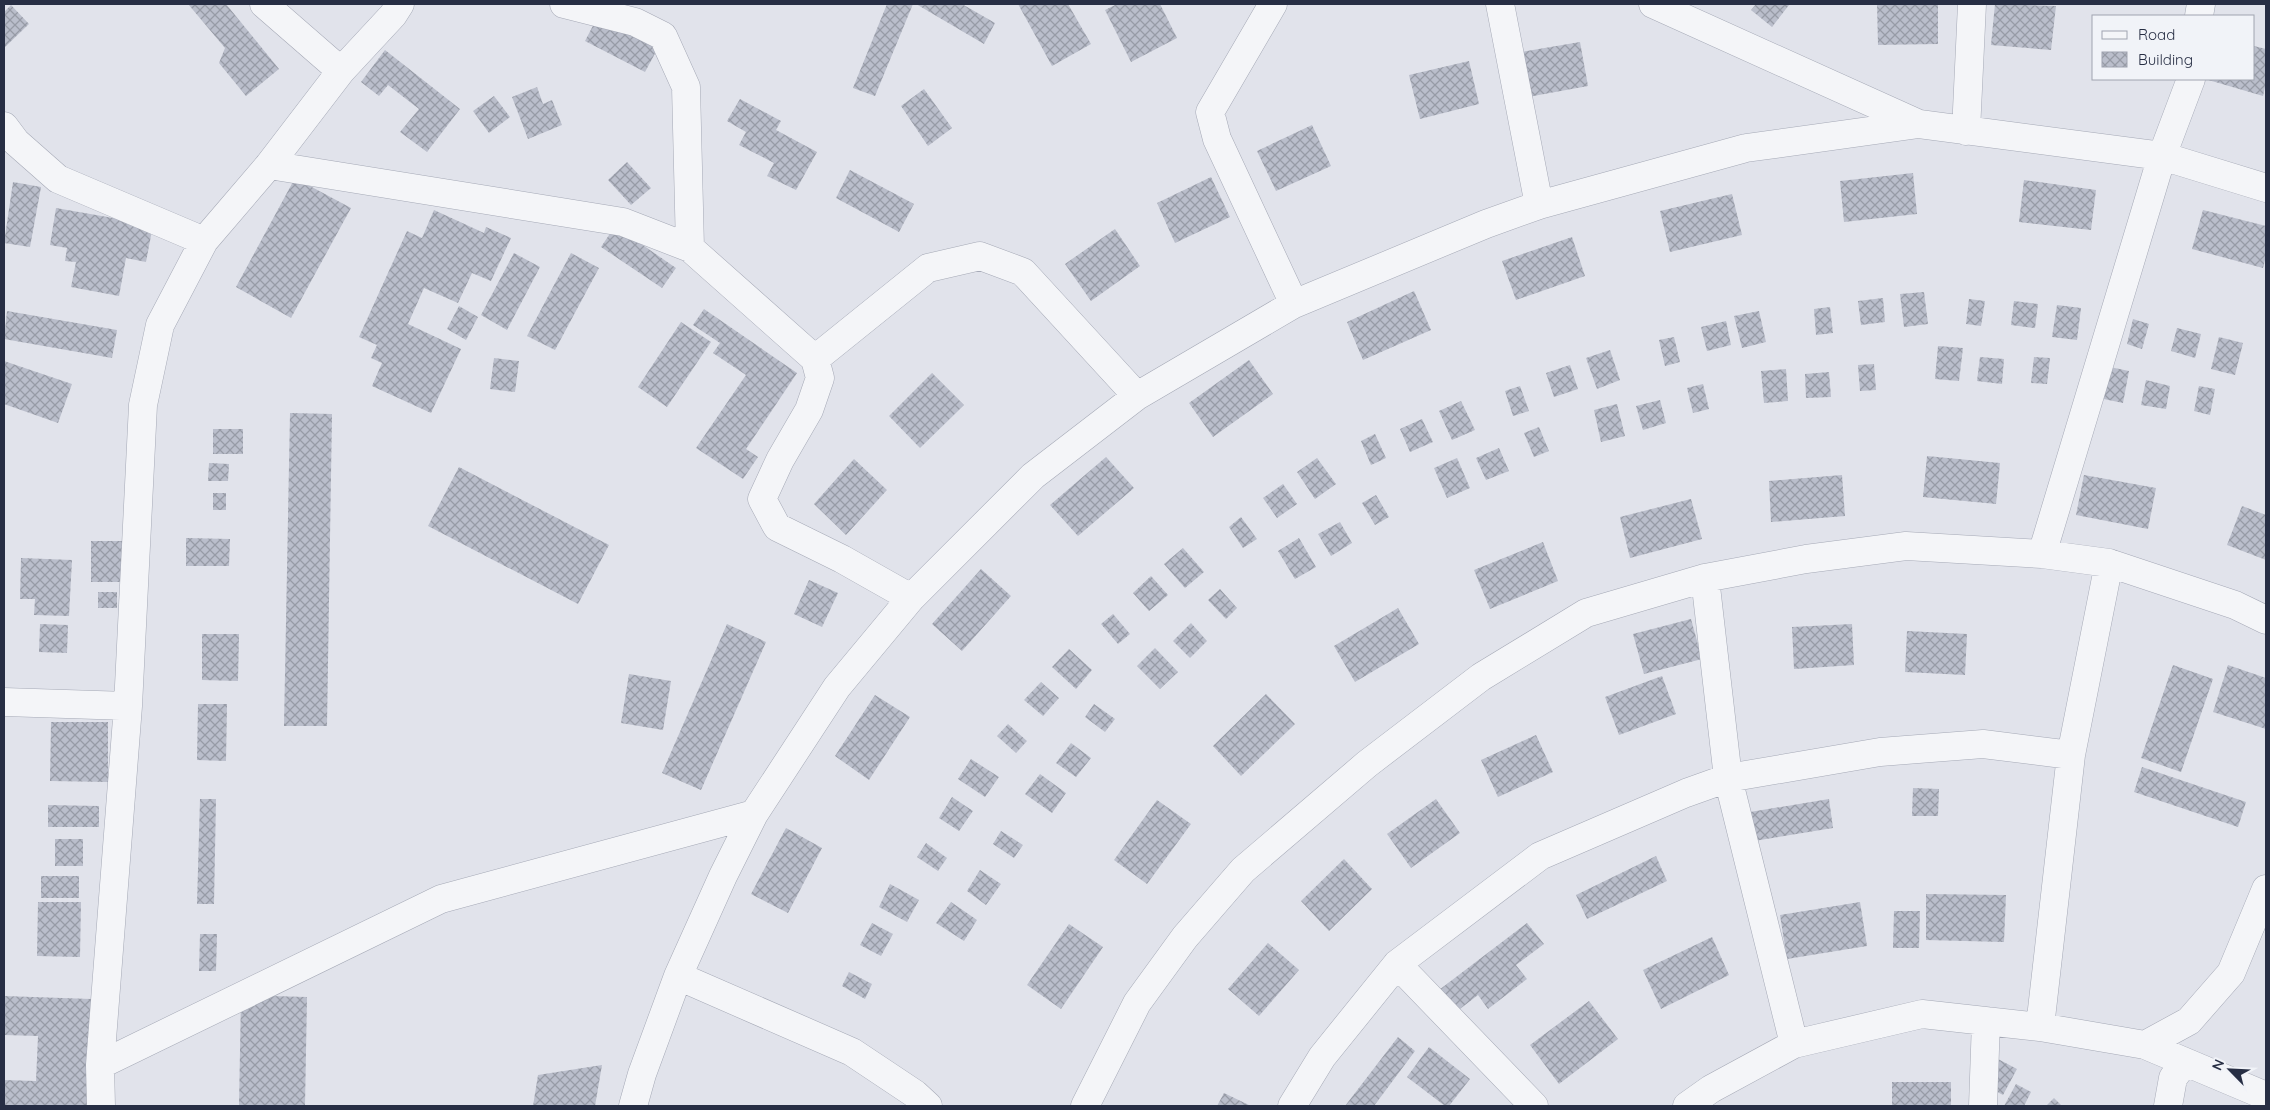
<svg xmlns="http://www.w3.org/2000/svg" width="2270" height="1110" font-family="Quicksand,sans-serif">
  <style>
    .building { fill: url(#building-cross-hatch) }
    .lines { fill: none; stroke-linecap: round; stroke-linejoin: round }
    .minor-casing { stroke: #a5a9b6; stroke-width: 29 }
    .minor { stroke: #f4f5f8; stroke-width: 28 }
  </style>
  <defs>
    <pattern id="building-cross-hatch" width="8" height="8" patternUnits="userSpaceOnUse" patternTransform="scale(1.25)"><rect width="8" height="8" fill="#babecb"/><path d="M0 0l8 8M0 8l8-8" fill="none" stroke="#979ba6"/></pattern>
  </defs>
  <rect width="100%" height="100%" fill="#e1e3eb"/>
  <path class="building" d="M 188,4 L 226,4 L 279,69 L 246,96 L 219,63 L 225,48 Z
    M 887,4 L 913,4 L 875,96 L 853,88 Z
    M 916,4 L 962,4 L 995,23 L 984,44 Z
    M 1018,4 L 1068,4 L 1091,44 L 1052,66 Z
    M 1114,4 L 1160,4 L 1177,38 L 1131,62 L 1105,10 L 1115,5 Z
    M 1756,4 L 1788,4 L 1789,5 L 1772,27 L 1751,10 Z
    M 1877,4 L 1938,4 L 1938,44 L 1878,45 Z
    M 1995,4 L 2056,6 L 2051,50 L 1991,45 Z
    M 11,5 L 29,24 L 4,48 L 4,12 Z
    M 598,16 L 658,48 L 645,72 L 585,41 Z
    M 1580,42 L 1588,86 L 1528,97 L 1521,52 Z
    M 2254,46 L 2266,49 L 2266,83 L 2263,96 L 2205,79 L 2254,79 Z
    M 385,50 L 460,109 L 427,152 L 400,132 L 419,109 L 388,85 L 379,96 L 361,82 Z
    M 1469,61 L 1479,104 L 1420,119 L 1409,75 Z
    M 537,87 L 543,104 L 552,100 L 562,125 L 528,139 L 512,97 Z
    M 924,89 L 952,128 L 928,146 L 901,106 Z
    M 494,96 L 510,117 L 489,133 L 473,111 Z
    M 740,99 L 781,121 L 776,130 L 817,152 L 796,190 L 767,176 L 774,163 L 739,145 L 746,132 L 727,121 Z
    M 1312,125 L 1331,166 L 1276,191 L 1257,151 Z
    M 627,162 L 651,188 L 631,205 L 608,180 Z
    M 850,170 L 914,204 L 899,232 L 836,198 Z
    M 1913,173 L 1917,214 L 1844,222 L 1840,181 Z
    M 1211,177 L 1230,217 L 1175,243 L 1157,203 Z
    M 295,178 L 351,208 L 291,318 L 236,287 Z
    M 2024,180 L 2096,190 L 2091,230 L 2019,222 Z
    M 13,182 L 41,187 L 30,247 L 4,243 Z
    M 1732,194 L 1742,235 L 1670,252 L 1660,211 Z
    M 56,208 L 153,225 L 146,262 L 126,258 L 119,296 L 71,287 L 76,262 L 65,261 L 67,248 L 50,245 Z
    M 434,210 L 484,233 L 486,227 L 511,238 L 491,281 L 472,273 L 458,303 L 424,288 L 408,324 L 461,349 L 431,413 L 372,386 L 382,363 L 371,358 L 377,345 L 359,337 L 407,231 L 422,238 Z
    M 2203,210 L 2266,226 L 2266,256 L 2263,268 L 2192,249 Z
    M 615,226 L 676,268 L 662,288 L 601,247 Z
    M 1115,229 L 1140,266 L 1091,301 L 1065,264 Z
    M 1572,237 L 1585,276 L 1516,300 L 1502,261 Z
    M 514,253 L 540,267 L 507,330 L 481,315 Z
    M 571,253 L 599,268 L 555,350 L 527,336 Z
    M 1414,291 L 1431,330 L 1363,360 L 1347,322 Z
    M 1924,292 L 1928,324 L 1904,327 L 1900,294 Z
    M 1883,298 L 1885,322 L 1861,325 L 1858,301 Z
    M 1969,299 L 1985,301 L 1981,326 L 1966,324 Z
    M 2014,301 L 2038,304 L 2035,328 L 2011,325 Z
    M 2057,305 L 2081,308 L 2077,340 L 2052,337 Z
    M 459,306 L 478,317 L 466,340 L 447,329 Z
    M 1830,307 L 1833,333 L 1816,335 L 1814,309 Z
    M 704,309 L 797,373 L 746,449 L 758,457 L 743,479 L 696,448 L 746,375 L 713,353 L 720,343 L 693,325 Z
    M 7,311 L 117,330 L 112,358 L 4,339 Z
    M 1759,311 L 1766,342 L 1742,348 L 1734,316 Z
    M 2133,319 L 2149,324 L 2142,349 L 2127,344 Z
    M 1726,321 L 1731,345 L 1707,351 L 1701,327 Z
    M 681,322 L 711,342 L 667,407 L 638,387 Z
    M 2177,328 L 2201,334 L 2195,358 L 2171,351 Z
    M 1674,337 L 1680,362 L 1665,366 L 1659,340 Z
    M 2219,337 L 2243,343 L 2235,375 L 2211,369 Z
    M 1938,346 L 1963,348 L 1959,381 L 1935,379 Z
    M 1610,350 L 1620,380 L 1597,389 L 1586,358 Z
    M 1980,357 L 2004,359 L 2002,384 L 1977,381 Z
    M 2034,357 L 2050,358 L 2047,384 L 2031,383 Z
    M 494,358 L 519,361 L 515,392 L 490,389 Z
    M 1249,360 L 1273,394 L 1213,437 L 1189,403 Z
    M 4,361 L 72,384 L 58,423 L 4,404 Z
    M 1874,364 L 1876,390 L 1860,391 L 1858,365 Z
    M 1570,365 L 1578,389 L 1554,397 L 1546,373 Z
    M 2105,366 L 2129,371 L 2123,403 L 2099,398 Z
    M 1786,369 L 1788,401 L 1764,403 L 1761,371 Z
    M 1829,372 L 1831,397 L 1806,398 L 1805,374 Z
    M 932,373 L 964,405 L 920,448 L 889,416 Z
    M 2146,380 L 2170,386 L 2166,409 L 2141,405 Z
    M 1703,384 L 1709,409 L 1693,413 L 1687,388 Z
    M 1520,386 L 1529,411 L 1513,416 L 1505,391 Z
    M 2199,386 L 2215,389 L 2210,415 L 2194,411 Z
    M 1660,400 L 1666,423 L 1643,430 L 1636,406 Z
    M 1461,401 L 1475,430 L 1452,440 L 1439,411 Z
    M 1617,404 L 1625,436 L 1601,442 L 1594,410 Z
    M 290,413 L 332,414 L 327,726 L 284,726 Z
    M 1422,419 L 1433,442 L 1410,452 L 1400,429 Z
    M 1539,427 L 1549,451 L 1534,457 L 1524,433 Z
    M 213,429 L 243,429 L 243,454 L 213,454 Z
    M 1375,434 L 1386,458 L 1371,465 L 1361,441 Z
    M 1499,448 L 1509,471 L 1486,480 L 1476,458 Z
    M 1927,456 L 2000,463 L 1996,504 L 1923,497 Z
    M 1106,457 L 1134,488 L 1078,536 L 1050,505 Z
    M 1317,458 L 1336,484 L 1315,499 L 1297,472 Z
    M 1457,458 L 1470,488 L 1447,498 L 1434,468 Z
    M 854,459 L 887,490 L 846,535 L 814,504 Z
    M 209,463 L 229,464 L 228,481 L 208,481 Z
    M 459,467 L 609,545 L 578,604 L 428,526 Z
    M 1842,475 L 1845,516 L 1771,522 L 1769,481 Z
    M 2084,475 L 2156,488 L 2148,529 L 2076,515 Z
    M 1283,484 L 1297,504 L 1277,518 L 1263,498 Z
    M 213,493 L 226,493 L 226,510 L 213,510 Z
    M 1376,495 L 1389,517 L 1375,525 L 1362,503 Z
    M 1691,499 L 1702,539 L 1630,558 L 1620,517 Z
    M 2242,506 L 2266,515 L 2266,560 L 2227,545 Z
    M 1241,517 L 1257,539 L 1243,548 L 1229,527 Z
    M 1340,522 L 1352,543 L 1331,556 L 1318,534 Z
    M 186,538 L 230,539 L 229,566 L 186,566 Z
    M 1299,538 L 1316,567 L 1295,579 L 1278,551 Z
    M 91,541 L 125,541 L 125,582 L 91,582 Z
    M 1543,542 L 1558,581 L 1490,609 L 1474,570 Z
    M 1183,548 L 1204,572 L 1185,588 L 1164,564 Z
    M 21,558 L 72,560 L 69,616 L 34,615 L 35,599 L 20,599 Z
    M 981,569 L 1011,596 L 962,651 L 932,624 Z
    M 1151,576 L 1168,595 L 1149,611 L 1133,593 Z
    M 809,580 L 838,593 L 822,627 L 794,614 Z
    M 1220,589 L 1237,608 L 1226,619 L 1208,600 Z
    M 98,592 L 117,592 L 117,608 L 98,608 Z
    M 1398,608 L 1419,644 L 1355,682 L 1334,646 Z
    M 1113,614 L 1130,634 L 1118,644 L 1101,624 Z
    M 1691,619 L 1702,659 L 1644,674 L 1633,634 Z
    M 1191,623 L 1207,641 L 1190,658 L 1173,641 Z
    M 40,624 L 68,625 L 67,653 L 39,652 Z
    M 727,624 L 766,642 L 701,790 L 662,773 Z
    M 1852,624 L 1854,665 L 1794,669 L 1792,627 Z
    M 1907,631 L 1967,634 L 1965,675 L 1905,672 Z
    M 202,634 L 239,634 L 238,681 L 202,680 Z
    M 1155,648 L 1178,672 L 1160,689 L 1137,666 Z
    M 1069,649 L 1092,670 L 1076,689 L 1052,667 Z
    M 2173,665 L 2213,679 L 2181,772 L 2141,758 Z
    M 2228,665 L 2266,678 L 2266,729 L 2213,712 Z
    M 629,674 L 671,681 L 663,730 L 621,723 Z
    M 1662,676 L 1676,714 L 1619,735 L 1605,697 Z
    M 1041,682 L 1059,698 L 1043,716 L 1024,700 Z
    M 1266,694 L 1295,724 L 1241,776 L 1213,746 Z
    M 875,695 L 910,717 L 869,780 L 835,756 Z
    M 198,704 L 227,704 L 226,761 L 197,760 Z
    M 1094,704 L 1115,719 L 1105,732 L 1085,717 Z
    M 51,722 L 108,722 L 108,782 L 50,781 Z
    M 1008,724 L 1027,741 L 1016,753 L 997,736 Z
    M 1536,735 L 1553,772 L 1498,797 L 1481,760 Z
    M 1071,743 L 1091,758 L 1076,777 L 1056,763 Z
    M 971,759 L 999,777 L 985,797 L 958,779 Z
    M 2142,767 L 2246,802 L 2238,827 L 2134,792 Z
    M 1040,774 L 1066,793 L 1052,813 L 1025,794 Z
    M 1913,788 L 1939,789 L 1938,816 L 1912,816 Z
    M 952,797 L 973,811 L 959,831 L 939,818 Z
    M 200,799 L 216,799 L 214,904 L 197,904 Z
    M 1436,799 L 1460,833 L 1411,868 L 1387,834 Z
    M 1829,799 L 1833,828 L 1748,842 L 1744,813 Z
    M 1157,800 L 1191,824 L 1147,884 L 1114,860 Z
    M 48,805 L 99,806 L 99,827 L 48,827 Z
    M 786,828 L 822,848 L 788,913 L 751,894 Z
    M 1001,831 L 1023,845 L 1014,858 L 993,844 Z
    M 55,839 L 83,839 L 83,866 L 55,866 Z
    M 926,843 L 947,858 L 938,871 L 917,857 Z
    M 1656,856 L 1667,881 L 1587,919 L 1576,895 Z
    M 1344,859 L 1372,889 L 1329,931 L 1301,901 Z
    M 980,870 L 1001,884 L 986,905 L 967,891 Z
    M 41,876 L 79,876 L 79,898 L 41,898 Z
    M 890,884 L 919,900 L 907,922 L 879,907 Z
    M 1926,894 L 2006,895 L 2004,942 L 1926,940 Z
    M 38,902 L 81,902 L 80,957 L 37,956 Z
    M 951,902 L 977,920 L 964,941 L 936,923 Z
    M 1860,902 L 1867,946 L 1787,959 L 1780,915 Z
    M 1894,911 L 1920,911 L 1919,948 L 1893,948 Z
    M 872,923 L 893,934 L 881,956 L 860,945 Z
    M 1527,923 L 1544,944 L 1516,965 L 1527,979 L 1488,1009 L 1478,995 L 1456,1012 L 1439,990 Z
    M 1069,924 L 1103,947 L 1061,1009 L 1027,985 Z
    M 200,934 L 217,934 L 216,971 L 199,971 Z
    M 1712,937 L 1729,975 L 1661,1009 L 1643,970 Z
    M 1268,943 L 1299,970 L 1259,1016 L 1228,989 Z
    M 849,972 L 872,984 L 865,999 L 842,986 Z
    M 241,995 L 307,997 L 305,1106 L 239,1106 Z
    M 4,996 L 91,999 L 87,1106 L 4,1106 L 4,1080 L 36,1081 L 38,1036 L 4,1035 Z
    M 1589,1001 L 1618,1039 L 1559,1084 L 1530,1045 Z
    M 1398,1037 L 1415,1051 L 1374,1106 L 1345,1106 Z
    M 1429,1047 L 1470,1079 L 1449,1106 L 1445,1106 L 1407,1077 Z
    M 1998,1059 L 2017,1069 L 2003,1095 L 1984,1085 Z
    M 602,1065 L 595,1106 L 533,1106 L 538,1075 Z
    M 1892,1082 L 1951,1082 L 1951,1106 L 1892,1106 Z
    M 2016,1084 L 2031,1092 L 2024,1106 L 2004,1106 Z
    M 1224,1093 L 1251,1106 L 1217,1106 Z
    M 2054,1098 L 2062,1106 L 2046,1106 Z"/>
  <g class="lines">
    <defs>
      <path id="minor" d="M 264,4 L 341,71
        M 564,4 L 635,22 L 663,36 L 686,87 L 690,248
        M 1273,4 L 1210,112 L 1217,139 L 1294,304
        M 1500,4 L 1539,205
        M 1653,4 L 1919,124
        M 2199,16 L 2201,4
        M 4,126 L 16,142 L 58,179 L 204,241
        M 1966,131 L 1972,4
        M 269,165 L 623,222 L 690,248 L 815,359 L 820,378 L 809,410 L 780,460 L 762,499 L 777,527 L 842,559 L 911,598
        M 815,359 L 928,268 L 980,256 L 1023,272 L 1137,396
        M 2042,554 L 2162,156 L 2191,79
        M 1705,578 L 1728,778 L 1794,1044
        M 4,702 L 128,706
        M 1397,964 L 1534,1106
        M 678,976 L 852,1052 L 915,1094 L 928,1106
        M 2040,1027 L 2071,755 L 2109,563
        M 2145,1045 L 2266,1096
        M 100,1065 L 441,899 L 754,814
        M 101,1106 L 100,1065 L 128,706 L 143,405 L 160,325 L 204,241 L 269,165 L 341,71 L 393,15 L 400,4
        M 633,1106 L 642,1074 L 678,976 L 723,876 L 754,814 L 837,687 L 911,598 L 1033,476 L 1137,396 L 1294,304 L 1486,224 L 1539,205 L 1746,148 L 1919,124 L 2162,156 L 2266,188
        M 1085,1106 L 1137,1003 L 1185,937 L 1243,870 L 1367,764 L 1481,677 L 1586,613 L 1705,578 L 1806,559 L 1906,546 L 2042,554 L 2109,563 L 2235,605 L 2266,620
        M 1292,1106 L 1322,1057 L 1397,964 L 1540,856 L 1686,793 L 1728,778 L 1880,752 L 1983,744 L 2071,755
        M 1687,1106 L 1711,1089 L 1794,1044 L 1922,1014 L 2040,1027 L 2145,1045 L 2189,1021 L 2231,973 L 2266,889
        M 1983,1106 L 1986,1021
        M 2168,1106 L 2173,1078 L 2185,1062"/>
    </defs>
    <use href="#minor" class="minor-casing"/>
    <use href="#minor" class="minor"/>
  </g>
  <rect width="2270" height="1110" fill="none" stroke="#272e44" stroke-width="10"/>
  <rect x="2092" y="15" width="162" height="65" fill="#f1f3f8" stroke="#a0a4b0"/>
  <rect x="2102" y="31" width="25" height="8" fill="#f4f5f8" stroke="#a0a4b0"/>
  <text x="2138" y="40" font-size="15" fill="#272e44">Road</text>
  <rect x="2102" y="52" width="25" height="15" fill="url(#building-cross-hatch)" stroke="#a0a4b0"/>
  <text x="2138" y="65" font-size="15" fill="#272e44">Building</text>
  <g transform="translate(2230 1070) rotate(294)" stroke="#f1f3f8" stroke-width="4" paint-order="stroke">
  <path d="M0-4L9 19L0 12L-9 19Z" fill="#272e44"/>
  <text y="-8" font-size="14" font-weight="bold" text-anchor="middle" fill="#272e44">N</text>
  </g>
</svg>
